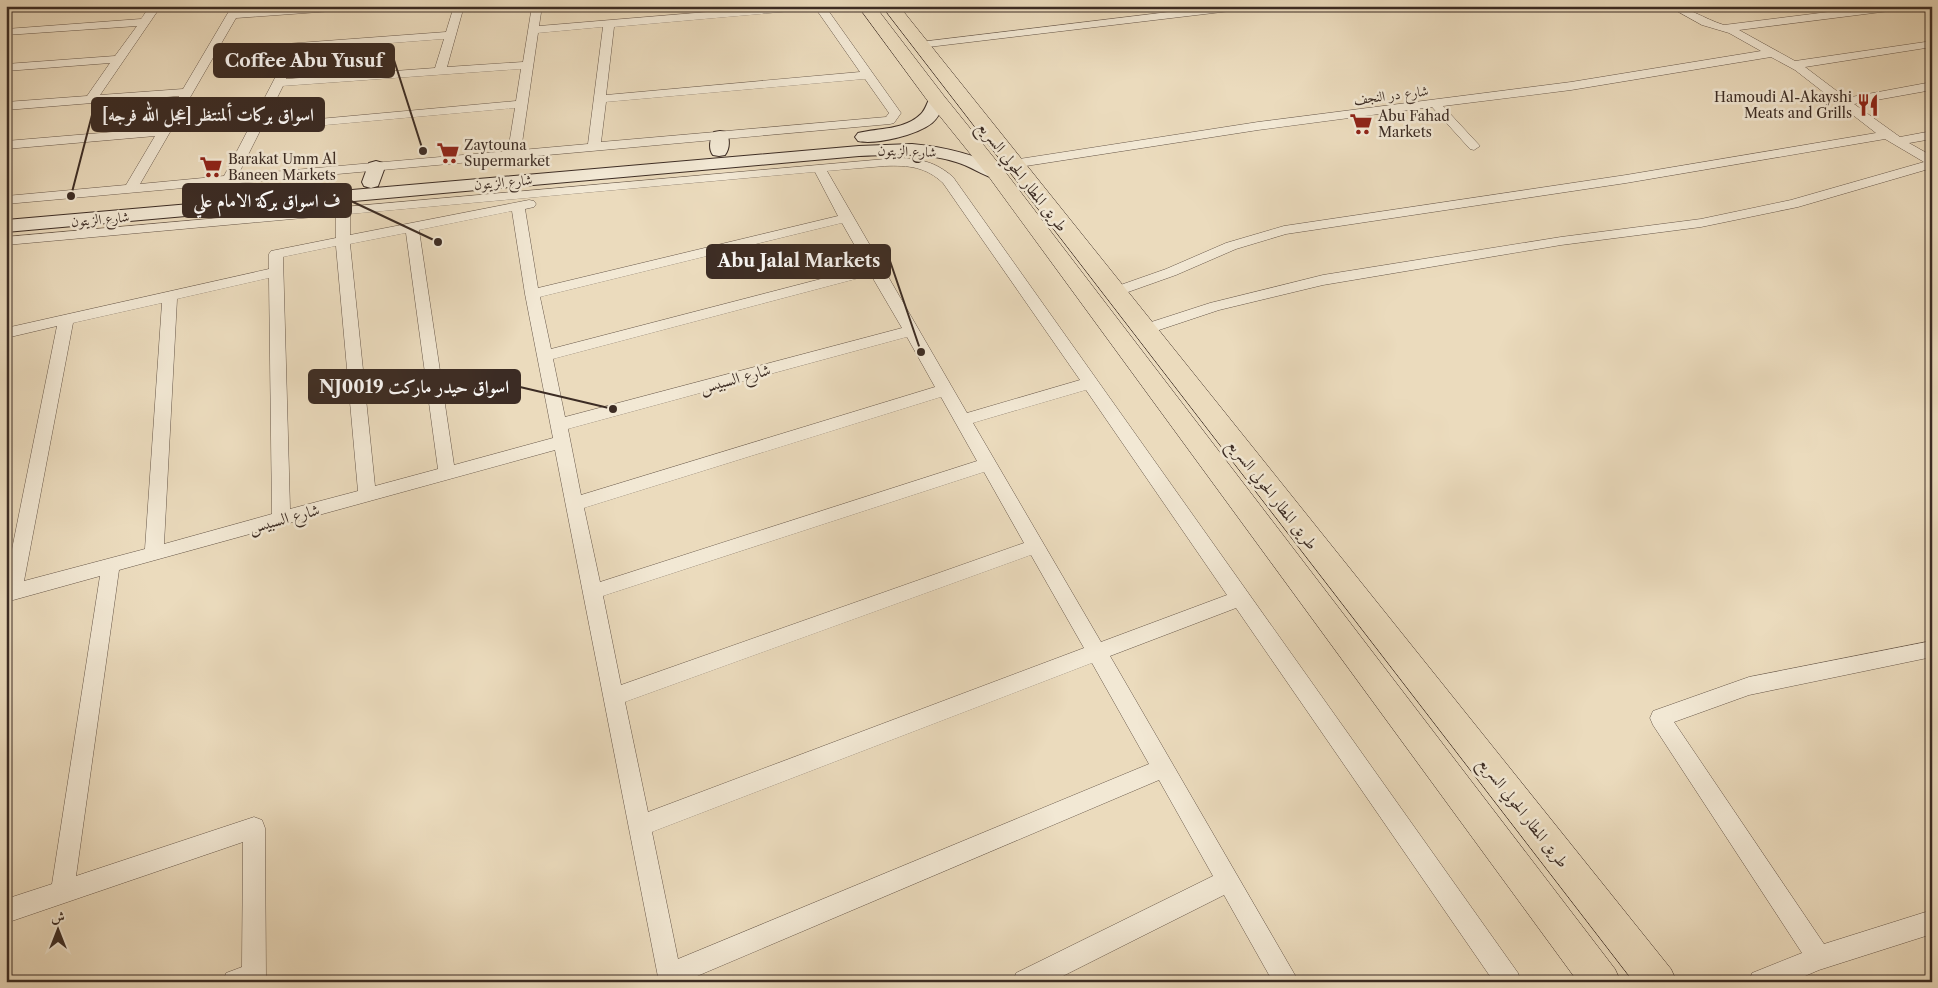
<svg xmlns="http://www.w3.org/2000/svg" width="1938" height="988" font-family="'Libre Caslon Text',Amiri,serif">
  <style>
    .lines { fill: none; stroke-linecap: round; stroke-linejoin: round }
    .minor-casing { stroke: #68584a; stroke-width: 1 }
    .secondary-casing { stroke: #3c2c24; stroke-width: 2 }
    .trunk-casing { stroke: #3c2c24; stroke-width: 1 }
    .minor { fill: #f2e8d4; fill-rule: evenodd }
    .secondary { fill: #f2e8d4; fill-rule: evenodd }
    .trunk { fill: #ebdbbd; fill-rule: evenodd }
    .labels { text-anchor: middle; stroke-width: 5; stroke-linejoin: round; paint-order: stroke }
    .far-street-label { font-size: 14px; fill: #3c2c24; stroke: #f2e8d4 }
    .far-poi-label { font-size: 14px; fill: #3c2c24; stroke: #f2e8d4; text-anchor: start }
    .street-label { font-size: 16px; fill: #3c2c24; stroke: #f2e8d4 }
    .leader { fill: none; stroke: #3c2c24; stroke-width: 2 }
    .callout-dot { fill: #3c2c24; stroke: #f2e8d4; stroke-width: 2 }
    .callout { fill: #3c2c24; stroke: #3c2c24; stroke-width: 2 }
    .callout-label { font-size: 18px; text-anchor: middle; font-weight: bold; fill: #fff }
  </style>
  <rect width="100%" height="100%" fill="#ebdbbd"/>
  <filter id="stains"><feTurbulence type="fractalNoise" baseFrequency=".004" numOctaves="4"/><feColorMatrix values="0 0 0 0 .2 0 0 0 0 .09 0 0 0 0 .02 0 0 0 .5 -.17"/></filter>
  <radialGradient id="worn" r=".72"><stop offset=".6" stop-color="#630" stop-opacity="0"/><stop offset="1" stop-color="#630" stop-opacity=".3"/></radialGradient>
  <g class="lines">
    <defs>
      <path id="minor" d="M 150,6 L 161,6 L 100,95 L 183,89 L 232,6 L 243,6 L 240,11 L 311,6 L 365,6 L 360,9 L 236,18 L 218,49 L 446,32 L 454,6 L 464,6 L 447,67 L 523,62 L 532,6 L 542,6 L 539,26 L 778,6 L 825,6 L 901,113 L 894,123 L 890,124 L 6,204 L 6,196 L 126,185 L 155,136 L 6,149 L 6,141 L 160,128 L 179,96 L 6,110 L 6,102 L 87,96 L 110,63 L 6,71 L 6,64 L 115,56 L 137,26 L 6,35 L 6,29 L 141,19 ZM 816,9 L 860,72 L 606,95 L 614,27 ZM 603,27 L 588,144 L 521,150 L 538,33 ZM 444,39 L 435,68 L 286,79 L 301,50 ZM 289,51 L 224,176 L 140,184 L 214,56 ZM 521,69 L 516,101 L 264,124 L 283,86 ZM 865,79 L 889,113 L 886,117 L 601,142 L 606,102 ZM 515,108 L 508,151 L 238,175 L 260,131 Z
        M 1218,6 L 1252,6 L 1247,9 L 920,48 L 914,45 L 920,42 Z
        M 1668,6 C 1688,6 1704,19 1724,25 L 1876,6 L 1910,6 L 1905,9 L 1739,30 L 1795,61 L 1932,41 L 1932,47 L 1805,67 L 1846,98 L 1932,82 L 1932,90 L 1854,104 L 1900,137 L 1932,131 L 1932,139 L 1909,143 L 1932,156 L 1932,168 L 1798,207 L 1701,227 L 1561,245 L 1323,285 L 1219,310 L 1144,335 L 1139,334 L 1136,330 L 1139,326 L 1210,303 L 1323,275 L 1561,237 L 1701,219 L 1791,200 L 1924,162 L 1885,139 L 1626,183 L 1286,234 L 1236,249 L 1176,275 L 1114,297 L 1109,295 L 1107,292 L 1109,289 L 1166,269 L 1226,243 L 1284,226 L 1626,175 L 1876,133 L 1795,70 L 1771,57 L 1571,90 L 1443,106 L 1480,146 L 1474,150 L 1470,149 L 1432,107 L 1258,130 L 1013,168 L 1007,164 L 1013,160 L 1258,122 L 1571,82 L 1761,51 L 1729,33 L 1702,25 Z
        M 897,158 C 919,158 936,162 953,177 L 1518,973 L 1521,982 L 1494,982 L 1236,608 L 1110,656 L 1299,982 L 1273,982 L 1224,895 L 1051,982 L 1013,982 L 1016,973 L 1213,876 L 1159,780 L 683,982 L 659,982 L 555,450 L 119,570 L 76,876 L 254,817 L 262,820 L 265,828 L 266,982 L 223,982 L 226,973 L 242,967 L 243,842 L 6,923 L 6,899 L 52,884 L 100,576 L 6,602 L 6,579 L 57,326 L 6,338 L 6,328 L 269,269 L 269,254 L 271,251 L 336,238 L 336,215 L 6,245 L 6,237 ZM 885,166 C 909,165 926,167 943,183 L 1080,380 L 967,413 L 827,171 ZM 815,172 L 838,216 L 538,288 L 525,209 L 534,207 L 536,204 L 534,201 L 529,200 L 350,235 L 350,214 ZM 512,211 L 525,294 L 553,438 L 454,465 L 419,230 ZM 842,223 L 867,267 L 551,349 L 540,297 ZM 406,233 L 438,469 L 375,486 L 350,244 ZM 336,246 L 358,491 L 290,509 L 283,257 ZM 871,275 L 902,328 L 565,417 L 553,359 ZM 269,278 L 272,514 L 164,544 L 177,299 ZM 162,303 L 145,549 L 24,581 L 73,323 ZM 907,337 L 935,387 L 581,495 L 568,429 ZM 1086,390 L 1227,595 L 1101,642 L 973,423 ZM 941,397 L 977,461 L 600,582 L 584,508 ZM 984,472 L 1024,543 L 621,685 L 603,596 ZM 1031,555 L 1084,648 L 648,812 L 625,702 ZM 1092,663 L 1149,764 L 678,959 L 652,832 Z
        M 1932,641 L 1932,657 L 1749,695 L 1674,722 L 1824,944 L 1932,910 L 1932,934 L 1819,970 L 1791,982 L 1749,982 L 1752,973 L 1802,953 L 1653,725 L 1650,718 L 1653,711 L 1749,677 Z"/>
      <path id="secondary" d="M 937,95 L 943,96 L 946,100 C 942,109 939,117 932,123 C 917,135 876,145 858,141 L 855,137 L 858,133 C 879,128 905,130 921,114 C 926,109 927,102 931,96 Z
        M 720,131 L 726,132 C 730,138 730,149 725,155 L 719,156 L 713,155 C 708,149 710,138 714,132 Z
        M 912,144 C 945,147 974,154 1003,169 L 1005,173 L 1003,177 L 996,179 C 982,175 970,166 956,162 C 925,152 891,155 859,156 L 6,232 L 6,220 L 859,146 Z
        M 376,161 L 383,163 L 385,167 L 378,186 L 371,188 L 364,186 L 362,182 L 369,163 Z"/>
      <path id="trunk" d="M 858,6 L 875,6 L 944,96 L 1003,169 L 1615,969 L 1621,982 L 1578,982 L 989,177 L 930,104 Z
        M 882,6 L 899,6 L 1671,969 L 1677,982 L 1634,982 Z"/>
    </defs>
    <use href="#minor" class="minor-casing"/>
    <use href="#secondary" class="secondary-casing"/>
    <use href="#trunk" class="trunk-casing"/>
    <use href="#minor" class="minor"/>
    <use href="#secondary" class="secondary"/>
    <use href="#trunk" class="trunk"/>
  </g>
  <defs>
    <symbol id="restaurant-bare" viewBox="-9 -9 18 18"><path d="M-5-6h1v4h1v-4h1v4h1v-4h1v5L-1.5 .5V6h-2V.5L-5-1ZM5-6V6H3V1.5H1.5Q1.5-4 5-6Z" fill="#8f2418" stroke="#f2e8d4" stroke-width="2.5" paint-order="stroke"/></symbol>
    <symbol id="supermarket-bare" viewBox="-9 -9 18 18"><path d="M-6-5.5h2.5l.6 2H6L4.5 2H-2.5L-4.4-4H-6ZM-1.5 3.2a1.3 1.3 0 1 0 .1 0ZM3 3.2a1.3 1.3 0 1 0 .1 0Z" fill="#8f2418" stroke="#f2e8d4" stroke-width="2.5" paint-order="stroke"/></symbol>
  </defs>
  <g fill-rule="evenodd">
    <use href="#restaurant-bare" x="1852" y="89" width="32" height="32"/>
    <use href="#supermarket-bare" x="1345" y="108" width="32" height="32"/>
    <use href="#supermarket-bare" x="432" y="137" width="32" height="32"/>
    <use href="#supermarket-bare" x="195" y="151" width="32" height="32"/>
  </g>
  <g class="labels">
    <g class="far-street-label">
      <text transform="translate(1391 95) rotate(-7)" y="5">شارع در النجف</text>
      <text transform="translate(907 151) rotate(2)" y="5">شارع الزيتون</text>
      <text transform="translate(503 182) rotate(-5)" y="5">شارع الزيتون</text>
      <text transform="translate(100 219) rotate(-5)" y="5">شارع الزيتون</text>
    </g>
    <g class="far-poi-label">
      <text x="1852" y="102" text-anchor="end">Hamoudi Al-Akayshi<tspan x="1852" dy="16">Meats and Grills</tspan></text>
      <text x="1378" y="121">Abu Fahad<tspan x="1378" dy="16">Markets</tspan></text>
      <text x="464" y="150">Zaytouna<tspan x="464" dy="16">Supermarket</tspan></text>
      <text x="228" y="164">Barakat Umm Al<tspan x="228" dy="16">Baneen Markets</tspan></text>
    </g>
    <g class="street-label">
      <text transform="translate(1023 176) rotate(52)" y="6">طريق المطار الحولي السريع</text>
      <text transform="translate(735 378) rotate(-15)" y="6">شارع السبيس</text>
      <text transform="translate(1273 494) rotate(52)" y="6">طريق المطار الحولي السريع</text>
      <text transform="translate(284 518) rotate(-15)" y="6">شارع السبيس</text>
      <text transform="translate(1524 812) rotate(52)" y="6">طريق المطار الحولي السريع</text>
    </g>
  </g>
  <path class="leader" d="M423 151L394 60M71 196L92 115M438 242L351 201M921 352L890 261M613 409L520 387"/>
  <g class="callout-dot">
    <circle cx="423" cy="151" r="5"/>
    <circle cx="71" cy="196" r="5"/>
    <circle cx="438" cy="242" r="5"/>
    <circle cx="921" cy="352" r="5"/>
    <circle cx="613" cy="409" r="5"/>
  </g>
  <g class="callout">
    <rect x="214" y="44" width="180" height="33" rx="5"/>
    <rect x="92" y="98" width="232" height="33" rx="5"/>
    <rect x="183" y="184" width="168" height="33" rx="5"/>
    <rect x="707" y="245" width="183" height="33" rx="5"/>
    <rect x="309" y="370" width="211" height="33" rx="5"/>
  </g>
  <g class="callout-label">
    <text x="304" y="67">Coffee Abu Yusuf</text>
    <text x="208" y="121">اسواق بركات ألمنتظر [عجل الله فرجه]</text>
    <text x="267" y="207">ف اسواق بركة الامام علي</text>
    <text x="799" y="267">Abu Jalal Markets</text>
    <text x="414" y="393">NJ0019 اسواق حيدر ماركت</text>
  </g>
  <rect width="1938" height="988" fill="none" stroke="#ebdbbd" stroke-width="25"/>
  <rect x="8" y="8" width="1923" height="973" fill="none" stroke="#3c2c24" stroke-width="2.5"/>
  <rect x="12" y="12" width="1913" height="963" fill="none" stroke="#3c2c24"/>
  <g transform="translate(58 930)" stroke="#f2e8d4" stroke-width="4" paint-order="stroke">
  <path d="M0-4L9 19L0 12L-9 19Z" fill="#3c2c24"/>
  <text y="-8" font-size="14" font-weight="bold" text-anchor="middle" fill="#3c2c24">ش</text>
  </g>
  <rect width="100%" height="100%" filter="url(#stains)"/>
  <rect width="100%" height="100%" fill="url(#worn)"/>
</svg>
